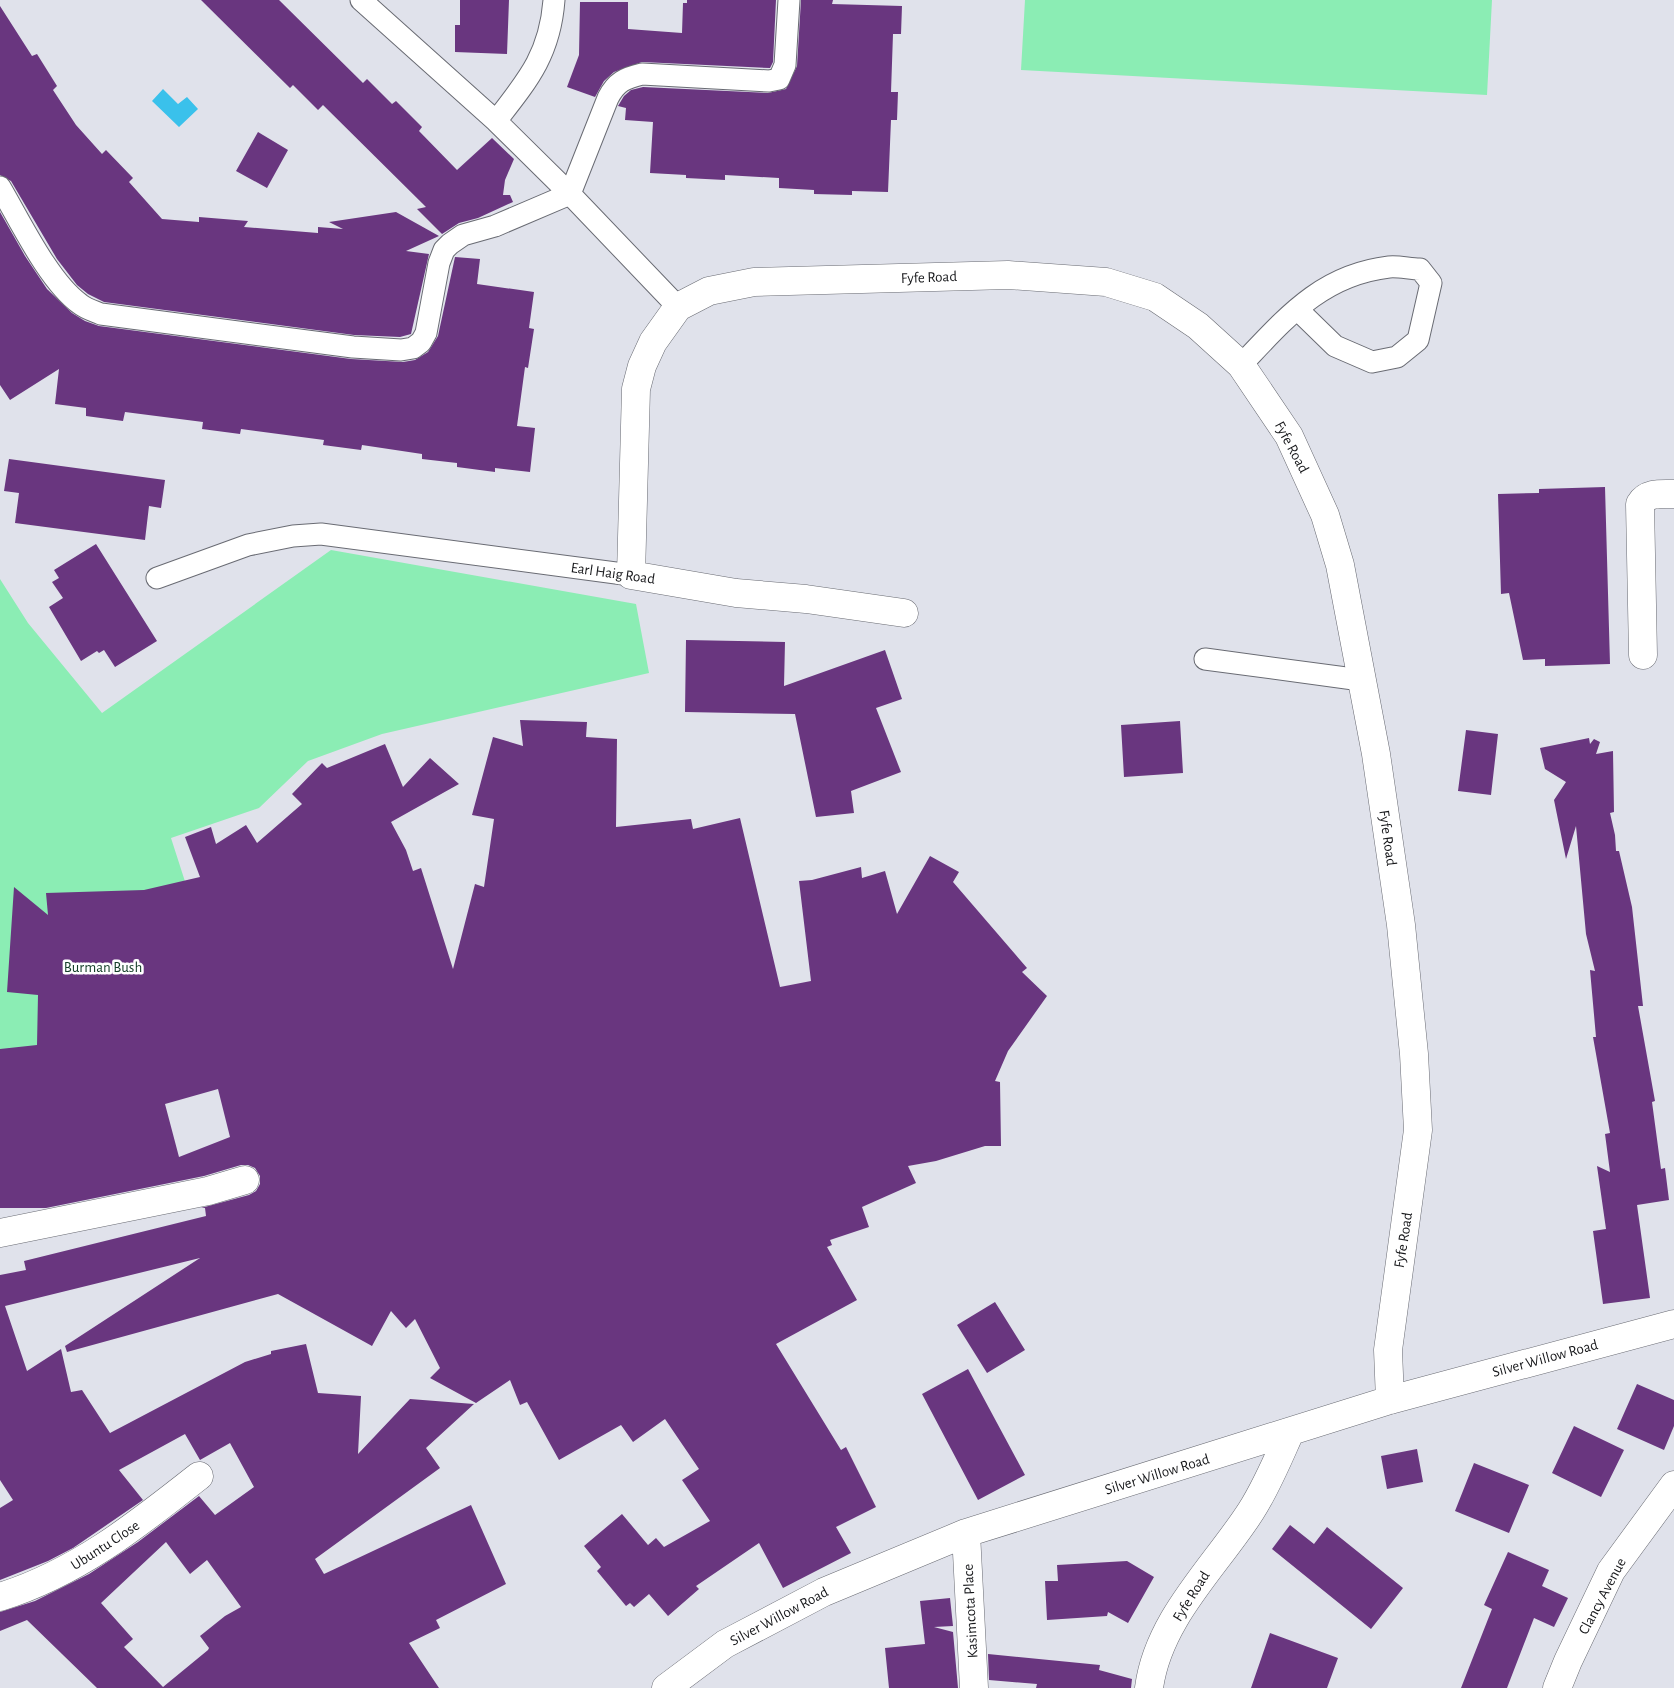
<svg xmlns="http://www.w3.org/2000/svg" width="1674" height="1688" font-family="'Alegreya Sans',sans-serif">
  <style>
    .green { fill: #8bedb4 }
    .water { fill: #3ac1eb }
    .building { fill: #69367f; fill-rule: evenodd }
    .lines { fill: none; stroke-linecap: round; stroke-linejoin: round }
    .lane-casing { stroke: #696b73; stroke-width: 23 }
    .street-casing { stroke: #696b73; stroke-width: 29 }
    .lane { stroke: #fff; stroke-width: 21 }
    .street { stroke: #fff; stroke-width: 28 }
    .labels { text-anchor: middle; stroke-width: 5; stroke-linejoin: round; paint-order: stroke }
    .street-label { font-size: 15px; fill: #16171a; stroke: #fff }
    .park-label { font-size: 15px; fill: #143f28; stroke: #fff }
  </style>
  <rect width="100%" height="100%" fill="#e0e2eb"/>
  <path class="green" d="M 1025,0 L 1492,0 L 1487,95 L 1021,70 Z
    M 331,550 L 636,604 L 649,673 L 382,734 L 308,761 L 259,808 L 171,838 L 237,1043 L 0,1104 L 0,579 L 28,623 L 102,713 Z"/>
  <path class="water" d="M 163,89 L 178,104 L 187,97 L 198,109 L 179,127 L 152,101 Z"/>
  <path class="building" d="M 201,0 L 279,0 L 363,83 L 367,79 L 392,104 L 396,101 L 422,127 L 419,131 L 457,170 L 492,138 L 514,159 L 505,180 L 503,195 L 510,195 L 513,202 L 478,218 L 459,223 L 442,234 L 417,209 L 426,207 L 323,105 L 318,110 L 293,85 L 290,88 Z
    M 460,0 L 509,0 L 507,54 L 455,52 L 455,25 L 460,25 Z
    M 687,0 L 776,0 L 773,62 L 770,68 L 642,62 L 614,72 L 604,81 L 595,97 L 567,87 L 579,55 L 580,2 L 628,2 L 628,29 L 682,33 L 683,3 L 687,3 Z
    M 801,0 L 833,0 L 832,4 L 902,6 L 901,34 L 893,34 L 891,92 L 898,92 L 897,120 L 891,120 L 888,192 L 852,191 L 852,195 L 814,194 L 814,190 L 779,188 L 779,178 L 725,175 L 725,180 L 686,178 L 686,175 L 650,173 L 653,122 L 625,120 L 626,108 L 618,106 L 624,96 L 631,90 L 643,87 L 768,93 L 786,89 L 797,66 Z
    M 0,6 L 32,56 L 37,54 L 57,86 L 53,90 L 76,125 L 102,154 L 106,150 L 133,178 L 129,182 L 162,219 L 199,222 L 199,217 L 248,221 L 244,227 L 318,233 L 318,227 L 343,229 L 329,222 L 396,212 L 439,236 L 406,251 L 429,254 L 411,334 L 400,337 L 354,335 L 104,302 L 88,294 L 77,285 L 57,259 L 11,181 L 0,175 Z
    M 258,132 L 288,150 L 267,188 L 236,171 Z
    M 0,212 L 25,256 L 47,289 L 72,313 L 85,321 L 99,326 L 351,359 L 403,362 L 415,360 L 428,352 L 438,336 L 455,257 L 480,259 L 477,284 L 534,292 L 529,328 L 534,329 L 528,368 L 525,367 L 517,426 L 535,428 L 530,472 L 495,468 L 495,472 L 457,467 L 457,463 L 422,459 L 422,454 L 362,445 L 361,450 L 323,445 L 324,440 L 241,429 L 240,434 L 202,429 L 203,422 L 125,412 L 123,421 L 86,416 L 86,408 L 55,404 L 59,369 L 10,400 L 0,385 Z
    M 9,459 L 165,480 L 161,508 L 149,506 L 145,540 L 15,523 L 19,493 L 4,491 Z
    M 1605,487 L 1610,664 L 1545,666 L 1545,659 L 1523,660 L 1509,593 L 1501,594 L 1498,494 L 1539,493 L 1539,489 Z
    M 96,544 L 157,641 L 115,667 L 104,650 L 99,653 L 97,651 L 81,661 L 49,607 L 63,598 L 52,582 L 59,578 L 54,570 Z
    M 686,640 L 785,642 L 784,686 L 885,650 L 902,699 L 876,708 L 901,772 L 851,791 L 854,813 L 816,817 L 795,714 L 685,712 Z
    M 520,720 L 587,722 L 586,737 L 617,739 L 616,827 L 691,819 L 693,829 L 740,818 L 780,987 L 811,981 L 799,881 L 812,880 L 861,867 L 862,878 L 885,871 L 897,914 L 930,856 L 959,872 L 953,882 L 1027,968 L 1022,972 L 1047,996 L 1008,1051 L 995,1081 L 1000,1082 L 1001,1146 L 985,1146 L 936,1161 L 908,1166 L 916,1183 L 862,1207 L 869,1227 L 830,1240 L 832,1245 L 827,1247 L 857,1300 L 776,1344 L 841,1450 L 846,1447 L 876,1507 L 836,1527 L 851,1553 L 783,1588 L 759,1543 L 696,1586 L 699,1589 L 668,1616 L 649,1594 L 634,1607 L 630,1603 L 626,1606 L 597,1571 L 601,1567 L 584,1546 L 622,1514 L 648,1545 L 656,1538 L 664,1547 L 710,1521 L 682,1480 L 699,1469 L 665,1419 L 633,1442 L 621,1425 L 559,1460 L 527,1402 L 520,1405 L 510,1380 L 476,1403 L 430,1378 L 440,1368 L 415,1319 L 406,1328 L 391,1311 L 372,1346 L 278,1294 L 67,1352 L 65,1346 L 200,1258 L 5,1306 L 27,1371 L 61,1349 L 71,1392 L 82,1390 L 110,1433 L 245,1362 L 271,1354 L 271,1351 L 306,1344 L 318,1393 L 361,1396 L 358,1454 L 410,1399 L 474,1404 L 426,1448 L 440,1468 L 315,1559 L 324,1574 L 471,1505 L 506,1584 L 436,1620 L 440,1628 L 409,1643 L 439,1688 L 97,1688 L 27,1620 L 0,1631 L 0,1612 L 35,1601 L 89,1574 L 138,1542 L 199,1496 L 215,1515 L 254,1487 L 230,1443 L 200,1460 L 185,1434 L 119,1470 L 143,1500 L 73,1548 L 48,1561 L 0,1580 L 0,1508 L 13,1500 L 0,1480 L 0,1275 L 26,1270 L 24,1261 L 206,1216 L 205,1208 L 201,1208 L 249,1195 L 256,1191 L 260,1184 L 260,1176 L 255,1168 L 248,1165 L 241,1165 L 204,1176 L 46,1208 L 0,1208 L 0,1049 L 37,1045 L 38,995 L 7,992 L 14,887 L 48,915 L 46,893 L 144,890 L 200,877 L 185,837 L 211,827 L 216,844 L 246,825 L 257,843 L 302,804 L 292,794 L 322,763 L 327,768 L 385,744 L 403,787 L 430,758 L 459,784 L 391,822 L 406,850 L 413,871 L 421,868 L 453,969 L 475,884 L 484,887 L 494,819 L 472,815 L 493,737 L 523,746 ZM 218,1089 L 230,1137 L 179,1157 L 165,1104 ZM 166,1542 L 190,1574 L 207,1560 L 241,1607 L 225,1616 L 200,1636 L 209,1648 L 208,1650 L 163,1687 L 124,1647 L 133,1639 L 101,1603 Z
    M 1180,721 L 1183,773 L 1124,777 L 1121,725 Z
    M 1466,730 L 1498,734 L 1491,795 L 1458,791 Z
    M 1589,738 L 1590,744 L 1594,739 L 1600,742 L 1596,754 L 1613,751 L 1614,812 L 1610,813 L 1615,835 L 1616,851 L 1619,851 L 1632,907 L 1643,1006 L 1638,1006 L 1655,1101 L 1652,1102 L 1661,1169 L 1665,1168 L 1669,1200 L 1637,1205 L 1650,1298 L 1603,1304 L 1593,1231 L 1606,1229 L 1597,1166 L 1610,1172 L 1605,1134 L 1610,1133 L 1593,1037 L 1596,1037 L 1590,970 L 1595,971 L 1586,934 L 1576,826 L 1566,859 L 1554,800 L 1566,782 L 1545,769 L 1540,748 Z
    M 995,1302 L 1025,1350 L 987,1373 L 957,1325 Z
    M 968,1369 L 1025,1475 L 978,1500 L 922,1394 Z
    M 1637,1384 L 1674,1400 L 1674,1426 L 1664,1450 L 1617,1429 Z
    M 1574,1426 L 1624,1450 L 1601,1497 L 1552,1473 Z
    M 1417,1449 L 1423,1482 L 1387,1489 L 1381,1456 Z
    M 1474,1463 L 1529,1485 L 1509,1533 L 1455,1511 Z
    M 1290,1525 L 1314,1544 L 1327,1527 L 1403,1588 L 1371,1629 L 1272,1549 Z
    M 1508,1552 L 1549,1570 L 1542,1586 L 1568,1598 L 1554,1627 L 1534,1618 L 1507,1688 L 1461,1688 L 1492,1609 L 1484,1605 Z
    M 1127,1561 L 1154,1577 L 1128,1623 L 1108,1612 L 1107,1616 L 1047,1620 L 1045,1581 L 1058,1581 L 1057,1565 Z
    M 950,1598 L 953,1626 L 934,1627 L 953,1632 L 958,1688 L 889,1688 L 885,1648 L 925,1644 L 920,1601 Z
    M 1270,1633 L 1338,1658 L 1327,1688 L 1251,1688 Z
    M 988,1654 L 1100,1665 L 1099,1670 L 1132,1679 L 1131,1688 L 1036,1688 L 1037,1684 L 989,1680 Z"/>
  <g class="lines">
    <defs>
      <path id="lane" d="M 496,121 C 528,80 550,54 554,0
        M 0,187 C 20,221 49,282 80,304 C 86,309 94,311 101,314 L 353,347 L 401,350 L 413,348 L 421,342 L 426,333 L 439,263 L 444,250 L 450,244 L 463,235 L 495,226 L 570,194 L 496,121 L 361,0
        M 678,307 L 570,194 L 608,98 C 616,82 625,78 642,74 L 769,81 L 779,79 L 785,65 L 789,0
        M 1241,365 C 1286,318 1321,275 1389,267 C 1399,266 1410,269 1420,269 L 1431,283 L 1418,340 L 1397,357 L 1372,362 L 1335,346 L 1297,309
        M 157,578 L 248,545 L 293,536 L 321,534 L 631,575
        M 1205,659 L 1361,680"/>
      <path id="street" d="M 904,613 L 806,599 L 736,593 L 631,575 L 636,389 L 642,366 L 653,342 L 678,307 L 709,291 L 754,282 L 1008,275 L 1106,282 L 1155,297 L 1198,326 L 1241,365 L 1289,436 L 1325,515 L 1340,565 L 1376,754 L 1401,925 L 1414,1054 L 1418,1130 L 1388,1350 L 1390,1400
        M 1643,655 L 1640,504 C 1647,492 1662,494 1674,494
        M 0,1233 L 208,1191 L 245,1180
        M 966,1533 L 974,1688
        M 0,1597 C 77,1573 137,1525 199,1476
        M 666,1688 L 725,1644 L 824,1592 L 966,1533 L 1390,1400 L 1674,1324
        M 1149,1688 C 1158,1619 1215,1567 1251,1511 C 1267,1486 1278,1459 1290,1432
        M 1557,1688 L 1568,1661 L 1611,1571 L 1674,1485"/>
    </defs>
    <use href="#lane" class="lane-casing"/>
    <use href="#street" class="street-casing"/>
    <use href="#lane" class="lane"/>
    <use href="#street" class="street"/>
  </g>
  <g class="labels">
    <g class="street-label">
      <text transform="translate(929 277) rotate(-2)" y="5">Fyfe Road</text>
      <text transform="translate(1292 447) rotate(62)" y="5">Fyfe Road</text>
      <text transform="translate(613 573) rotate(8)" y="5">Earl Haig Road</text>
      <text transform="translate(1388 838) rotate(82)" y="5">Fyfe Road</text>
      <text transform="translate(1403 1240) rotate(-81)" y="5">Fyfe Road</text>
      <text transform="translate(1545 1358) rotate(-15)" y="5">Silver Willow Road</text>
      <text transform="translate(1157 1474) rotate(-17)" y="5">Silver Willow Road</text>
      <text transform="translate(105 1545) rotate(-33)" y="5">Ubuntu Close</text>
      <text transform="translate(1191 1596) rotate(-58)" y="5">Fyfe Road</text>
      <text transform="translate(1602 1596) rotate(-62)" y="5">Clancy Avenue</text>
      <text transform="translate(970 1611) rotate(-93)" y="5">Kasimcota Place</text>
      <text transform="translate(779 1616) rotate(-28)" y="5">Silver Willow Road</text>
    </g>
    <g class="park-label">
      <text x="103" y="972">Burman Bush</text>
    </g>
  </g>
</svg>
